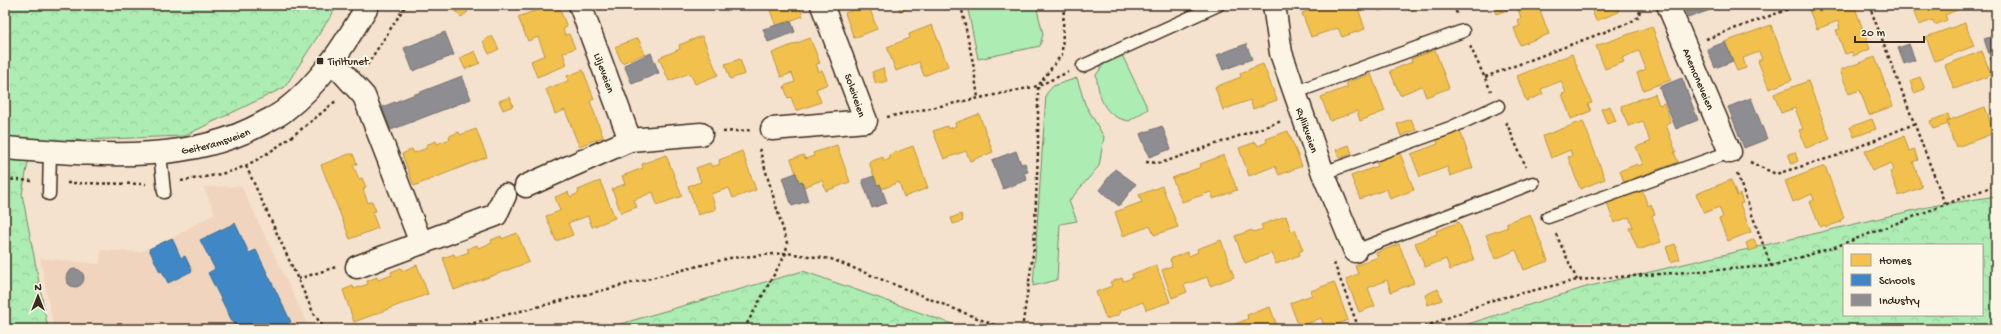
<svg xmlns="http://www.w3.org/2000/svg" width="2001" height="334" font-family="'Gochi Hand',sans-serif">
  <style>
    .built { fill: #f0d4be }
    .green { fill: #adecb3; stroke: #748b68 }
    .forest { fill: url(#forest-crowns); stroke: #748b68; fill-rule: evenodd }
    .homes { fill: #f2c14e; stroke: #bb9440 }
    .schools { fill: #3f88c5; stroke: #3e6c93 }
    .industry { fill: #8d8d92; stroke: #746f6f }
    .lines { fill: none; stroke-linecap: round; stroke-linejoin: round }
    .service-casing { stroke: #3b2a1e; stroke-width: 15 }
    .minor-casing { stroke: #3b2a1e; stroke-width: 25 }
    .tertiary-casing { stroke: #3b2a1e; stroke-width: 25 }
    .path { stroke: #3b2a1e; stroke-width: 2.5; stroke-dasharray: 3 3; stroke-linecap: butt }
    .service { stroke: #fcf5e5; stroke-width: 12 }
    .minor { stroke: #fcf5e5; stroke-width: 22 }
    .tertiary { stroke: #fcf5e5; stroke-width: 22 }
    .poi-dot { fill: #3b2a1e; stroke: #fcf5e5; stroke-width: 1.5 }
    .labels { text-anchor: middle; stroke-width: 4; stroke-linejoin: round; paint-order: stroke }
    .poi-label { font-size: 11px; fill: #3b2a1e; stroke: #fcf5e5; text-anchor: start }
    .street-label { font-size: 11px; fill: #3b2a1e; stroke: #fcf5e5 }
  </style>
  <defs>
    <pattern id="forest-crowns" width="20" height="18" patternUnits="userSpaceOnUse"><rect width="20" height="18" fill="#adecb3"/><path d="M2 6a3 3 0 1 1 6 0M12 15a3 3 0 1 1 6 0" fill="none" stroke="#96cb9a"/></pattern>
  </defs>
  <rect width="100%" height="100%" fill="#f5e2ce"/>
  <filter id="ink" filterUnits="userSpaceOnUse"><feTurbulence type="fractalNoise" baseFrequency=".025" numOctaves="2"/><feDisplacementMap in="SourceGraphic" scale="8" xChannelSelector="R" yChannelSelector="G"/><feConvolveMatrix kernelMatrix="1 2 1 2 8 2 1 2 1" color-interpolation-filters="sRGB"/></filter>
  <g filter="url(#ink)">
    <path class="built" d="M 241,186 L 310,329 L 54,329 L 40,258 L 100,264 L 101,250 L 140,252 L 172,238 L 215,213 L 203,187 Z"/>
    <path class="green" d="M 967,5 L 1036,5 L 1043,34 L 1040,46 L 978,59 Z
      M 1122,55 L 1148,109 L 1129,121 C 1102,116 1100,98 1096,75 L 1104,64 Z
      M 1077,78 L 1085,104 L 1104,137 L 1099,166 L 1069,201 L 1077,221 L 1060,224 L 1057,280 L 1033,286 L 1046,94 L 1053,86 Z"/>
    <path class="forest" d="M 5,5 L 338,5 L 285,87 L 184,136 L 32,142 L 22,194 L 48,329 L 5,329 Z
      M 1996,196 L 1996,329 L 1452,329 L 1586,287 L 1932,206 ZM 1844,245 L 1982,245 L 1982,315 L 1844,315 Z
      M 803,271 L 966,329 L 603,329 Z"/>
    <path class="homes" d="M 462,5 L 468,12 L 461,17 L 455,10 Z
      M 550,5 L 558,5 L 567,27 L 563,29 L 565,35 L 569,34 L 575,48 L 563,53 L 567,65 L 537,77 L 531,61 L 545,55 L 538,37 L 528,41 L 518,17 Z
      M 631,5 L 648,5 L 634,11 Z
      M 662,5 L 674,5 L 664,9 Z
      M 768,5 L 799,5 L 803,16 L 776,26 Z
      M 867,5 L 879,5 L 870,9 L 877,29 L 854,38 L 845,13 Z
      M 898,5 L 915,5 L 900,11 Z
      M 1325,5 L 1357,5 L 1365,29 L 1342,37 L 1338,28 L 1311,37 L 1302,13 Z
      M 1377,5 L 1398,5 L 1379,11 Z
      M 1407,5 L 1426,5 L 1409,11 Z
      M 1493,5 L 1538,5 L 1549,34 L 1520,45 L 1514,28 L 1520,26 L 1517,20 L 1521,18 L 1517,6 L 1496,14 Z
      M 1590,5 L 1616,5 L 1619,12 L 1596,21 Z
      M 1744,5 L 1757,5 L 1746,9 Z
      M 1821,5 L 1854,5 L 1870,49 L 1853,56 L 1852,52 L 1845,54 L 1836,30 L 1840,29 L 1838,21 L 1817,29 L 1809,10 Z
      M 1911,5 L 1955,5 L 1957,10 L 1945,15 L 1947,20 L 1935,25 L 1933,20 L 1919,25 Z
      M 1965,23 L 1974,46 L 1935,61 L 1926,37 Z
      M 932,25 L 948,66 L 924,76 L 919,62 L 896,71 L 887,47 L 910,38 L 909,34 Z
      M 1771,25 L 1792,80 L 1769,89 L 1758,61 L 1762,59 L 1759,52 L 1743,58 L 1746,68 L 1737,71 L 1725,42 Z
      M 1652,26 L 1671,80 L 1643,90 L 1637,73 L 1646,69 L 1639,51 L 1622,58 L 1624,62 L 1605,69 L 1596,46 Z
      M 492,36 L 499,49 L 489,54 L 483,41 Z
      M 702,36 L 718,75 L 695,84 L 690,73 L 669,81 L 659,58 L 680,49 L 679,45 Z
      M 638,38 L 645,54 L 622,63 L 615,47 Z
      M 810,38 L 820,63 L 816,64 L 819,72 L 822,70 L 828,84 L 816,89 L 821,102 L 796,111 L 791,97 L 788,98 L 784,86 L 795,82 L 792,73 L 781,77 L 772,53 Z
      M 1435,50 L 1449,88 L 1426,97 L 1422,86 L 1400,95 L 1390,71 L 1412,62 L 1411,59 Z
      M 475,51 L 480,63 L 465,69 L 460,58 Z
      M 1982,51 L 1991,75 L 1954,89 L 1945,65 Z
      M 1572,54 L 1592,103 L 1588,104 L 1591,111 L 1571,119 L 1562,94 L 1566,93 L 1561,81 L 1541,89 L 1543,94 L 1526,101 L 1517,76 Z
      M 1875,57 L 1893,106 L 1869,115 L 1860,90 L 1849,94 L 1840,70 Z
      M 740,59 L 745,74 L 730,79 L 725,64 Z
      M 1263,64 L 1277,100 L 1253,109 L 1250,100 L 1223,110 L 1215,87 L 1241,77 L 1240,73 Z
      M 883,68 L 887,81 L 876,84 L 872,72 Z
      M 583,70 L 594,99 L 590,101 L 603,137 L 579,146 L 565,110 L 555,114 L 546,89 L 568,81 L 567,76 Z
      M 1371,74 L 1385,111 L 1360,121 L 1357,111 L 1330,121 L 1321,97 L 1348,87 L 1346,83 Z
      M 1920,77 L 1925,89 L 1914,93 L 1910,81 Z
      M 1808,81 L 1830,139 L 1806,148 L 1799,130 L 1803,129 L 1795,108 L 1781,113 L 1774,94 Z
      M 1655,94 L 1659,105 L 1664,103 L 1671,123 L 1666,125 L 1676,152 L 1674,152 L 1678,162 L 1624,182 L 1620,171 L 1637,164 L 1638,166 L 1643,164 L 1636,147 L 1650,142 L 1643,121 L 1628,126 L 1621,106 Z
      M 510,97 L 513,106 L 503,110 L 499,101 Z
      M 1610,106 L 1616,121 L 1607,124 L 1601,109 Z
      M 1985,107 L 1994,133 L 1957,147 L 1954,141 L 1953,141 L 1947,121 Z
      M 979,114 L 993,152 L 970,161 L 966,151 L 944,159 L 933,131 L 947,126 L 948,129 L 956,126 L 955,123 Z
      M 1948,114 L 1950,120 L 1947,121 L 1948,124 L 1933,129 L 1930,121 Z
      M 1411,119 L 1416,130 L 1401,136 L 1397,124 Z
      M 1872,119 L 1876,129 L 1854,137 L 1850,127 Z
      M 1583,121 L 1605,179 L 1580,189 L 1568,157 L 1572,156 L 1570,150 L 1551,158 L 1543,136 Z
      M 476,129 L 487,157 L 414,186 L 402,154 L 412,149 L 414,153 L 427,148 L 426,145 L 436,141 L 437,144 L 450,139 L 449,136 L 459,132 L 460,135 Z
      M 1288,131 L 1302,166 L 1279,175 L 1275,166 L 1249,176 L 1239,148 L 1256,142 L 1258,146 L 1267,142 L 1266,139 Z
      M 1460,131 L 1473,168 L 1450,176 L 1447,167 L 1420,177 L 1411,154 L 1438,144 L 1437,140 Z
      M 1904,136 L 1909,151 L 1914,149 L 1918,160 L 1913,162 L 1922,187 L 1899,196 L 1890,172 L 1894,170 L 1891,163 L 1872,171 L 1865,151 Z
      M 837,145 L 850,182 L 826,191 L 822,180 L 804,187 L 802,181 L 799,182 L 791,159 L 804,155 L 805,159 L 814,156 L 813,153 Z
      M 1349,145 L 1352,154 L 1339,158 L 1336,150 Z
      M 913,146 L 928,188 L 904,197 L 899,182 L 882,189 L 880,184 L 877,185 L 869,162 L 883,157 L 884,161 L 890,159 L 889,155 Z
      M 742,151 L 756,190 L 733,198 L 729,188 L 711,194 L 716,209 L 698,215 L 688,186 L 701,182 L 696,168 L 710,163 L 712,167 L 720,164 L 719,160 Z
      M 1795,152 L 1798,161 L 1792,164 L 1788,154 Z
      M 1400,153 L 1414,190 L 1390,199 L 1387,189 L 1360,199 L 1351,176 L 1378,166 L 1376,162 Z
      M 349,154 L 353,154 L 357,164 L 353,165 L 359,179 L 362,178 L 366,187 L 363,189 L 368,203 L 372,201 L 376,211 L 372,212 L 378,228 L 350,239 L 321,165 Z
      M 666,155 L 682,196 L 657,205 L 653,192 L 634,200 L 637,207 L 621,213 L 612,189 L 625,184 L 622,176 L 643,168 L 642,164 Z
      M 1224,155 L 1237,190 L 1213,199 L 1211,192 L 1182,202 L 1172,178 L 1201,167 L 1200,164 Z
      M 1825,166 L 1844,218 L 1840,220 L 1841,222 L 1826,227 L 1825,225 L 1820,227 L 1810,202 L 1814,200 L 1812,194 L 1793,202 L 1785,181 Z
      M 1731,180 L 1737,196 L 1740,194 L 1743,203 L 1740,204 L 1751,232 L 1728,241 L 1719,219 L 1723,217 L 1719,207 L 1704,213 L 1696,194 Z
      M 600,181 L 615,218 L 592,227 L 588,216 L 568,223 L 573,235 L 556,241 L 546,216 L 560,211 L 555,197 L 568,192 L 570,197 L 579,193 L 578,190 Z
      M 1162,186 L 1178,227 L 1154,235 L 1150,226 L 1123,236 L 1115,212 L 1142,202 L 1139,195 Z
      M 1642,190 L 1648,206 L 1651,204 L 1655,215 L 1652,216 L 1661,242 L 1638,250 L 1629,228 L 1633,227 L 1629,217 L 1614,223 L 1607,203 Z
      M 961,214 L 963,221 L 953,224 L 951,218 Z
      M 1530,214 L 1548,261 L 1524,270 L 1516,250 L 1495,259 L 1486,235 L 1508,227 L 1506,223 Z
      M 1286,216 L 1291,231 L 1295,230 L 1303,250 L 1299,252 L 1300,255 L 1276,264 L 1271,253 L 1245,263 L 1235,236 L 1252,230 L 1253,232 L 1263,229 L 1261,225 Z
      M 1459,222 L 1474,260 L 1450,270 L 1446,259 L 1425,267 L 1415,243 L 1437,234 L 1436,231 Z
      M 517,233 L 529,262 L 454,290 L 443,258 L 454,254 L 455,257 L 469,252 L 467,249 L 477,245 L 478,248 L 492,243 L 491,240 L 501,236 L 502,239 Z
      M 1754,239 L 1758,248 L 1749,251 L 1746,243 Z
      M 1221,240 L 1234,277 L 1210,286 L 1207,277 L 1184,285 L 1187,292 L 1172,298 L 1162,270 L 1172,266 L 1170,259 L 1187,252 L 1189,256 L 1198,252 L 1197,249 Z
      M 1399,244 L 1414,283 L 1391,292 L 1387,280 L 1368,288 L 1375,306 L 1359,312 L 1346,279 L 1358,274 L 1355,266 L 1378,257 L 1376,253 Z
      M 1675,244 L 1680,259 L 1671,262 L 1666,247 Z
      M 417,265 L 428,294 L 354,322 L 343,290 L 353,286 L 354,289 L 368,284 L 367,281 L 377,277 L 378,280 L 392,275 L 391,272 L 401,268 L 402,271 Z
      M 1156,265 L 1170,302 L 1146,310 L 1143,302 L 1119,311 L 1120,314 L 1106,319 L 1096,292 L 1112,286 L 1110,282 L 1122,278 L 1123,281 L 1133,278 L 1132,274 Z
      M 1334,282 L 1348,320 L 1325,329 L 1321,318 L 1299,327 L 1290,303 L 1312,295 L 1311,291 Z
      M 1438,289 L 1442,300 L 1428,305 L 1425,295 Z
      M 1270,307 L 1278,329 L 1222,329 L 1248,319 L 1247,315 Z
      M 1350,325 L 1352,329 L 1343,329 L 1343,327 Z"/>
    <path class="schools" d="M 235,223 L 249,253 L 256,250 L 291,322 L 284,325 L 287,329 L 236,329 L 208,273 L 215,269 L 200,240 Z
      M 172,238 L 181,258 L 185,256 L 192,271 L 168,283 L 162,271 L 160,272 L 149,249 Z"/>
    <path class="industry" d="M 1683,5 L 1709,5 L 1710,10 L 1688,18 Z
      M 791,21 L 795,32 L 768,42 L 763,29 Z
      M 445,32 L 454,55 L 413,71 L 404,48 Z
      M 1996,35 L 1996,61 L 1992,63 L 1984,39 Z
      M 1725,42 L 1733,61 L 1715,68 L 1707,49 Z
      M 1246,44 L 1252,59 L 1223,70 L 1217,55 Z
      M 1909,44 L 1915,60 L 1904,64 L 1898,48 Z
      M 651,53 L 659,73 L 632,84 L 624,65 Z
      M 462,76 L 471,99 L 391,130 L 382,107 Z
      M 1682,78 L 1698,120 L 1676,129 L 1659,87 Z
      M 1751,98 L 1767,139 L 1744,148 L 1728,107 Z
      M 1162,126 L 1171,149 L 1149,157 L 1140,134 Z
      M 1016,151 L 1021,164 L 1025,163 L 1028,172 L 1024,173 L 1027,180 L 1003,189 L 992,160 Z
      M 1115,169 L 1136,184 L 1119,206 L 1099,190 Z
      M 796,173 L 799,182 L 802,181 L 808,201 L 792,206 L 782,178 Z
      M 874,176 L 877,185 L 880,184 L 887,203 L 872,208 L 862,180 Z
      M66 278a9 9 0 1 1 18 0a9 9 0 1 1-18 0Z"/>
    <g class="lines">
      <defs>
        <path id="service" d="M 1083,66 L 1218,5
          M 1296,92 L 1463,31
          M 160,153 L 164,192
          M 1323,173 L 1450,128 L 1498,106
          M 49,194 L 50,151
          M 1548,217 L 1730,152
          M 1355,251 L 1533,183"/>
        <g id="minor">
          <path id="s1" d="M 580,5 L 630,140"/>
          <path id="s2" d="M 1274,5 L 1281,53 L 1323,173 L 1355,251"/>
          <path id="s3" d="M 1668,5 L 1730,152"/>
          <path d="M 332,61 L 364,96 L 421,243"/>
          <path d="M 772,129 L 866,121 L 822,5"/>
          <path d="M 526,186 L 630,140 L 701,134"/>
          <path d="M 357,267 L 496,215 L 505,195"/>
        </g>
        <g id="tertiary">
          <path id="s4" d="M 5,148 C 90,154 186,166 263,123 C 270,119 278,116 284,111 C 321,83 345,44 368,5"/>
        </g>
      </defs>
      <use href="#service" class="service-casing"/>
      <use href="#minor" class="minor-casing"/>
      <use href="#tertiary" class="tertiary-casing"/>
      <path class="path" d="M 961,5 L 973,63 L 978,98
        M 1454,5 L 1457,14
        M 1869,5 L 1945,204
        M 1706,39 L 1800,5
        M 1470,46 L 1491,91
        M 367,65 L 406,5
        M 1485,77 L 1631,22 L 1638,17 L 1642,5
        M 887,117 L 1038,86 L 1068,72
        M 1506,122 L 1526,167
        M 723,132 L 750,130
        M 1146,162 L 1161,163 L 1282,121
        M 1750,162 L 1776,174 L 1836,156 L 1914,124
        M 246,166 L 313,312 L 324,329
        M 1737,174 L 1771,266
        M 5,179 L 32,181
        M 181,181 C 202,177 227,175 247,165 C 280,148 308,124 337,100
        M 67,183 L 146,184
        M 1556,234 L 1577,280
        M 1334,263 L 1359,329
        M 298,279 L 336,267
        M 450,329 L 730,258 L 786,253 L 831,259 L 1004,329
        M 744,329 L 786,253 L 787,243 L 759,148
        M 1022,329 L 1034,247 L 1038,152 L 1038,86 L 1062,54 L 1064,5
        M 1419,329 L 1493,300 L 1577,280 L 1771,266 L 1832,248 L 1996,185"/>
      <use href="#service" class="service"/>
      <use href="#minor" class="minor"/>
      <use href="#tertiary" class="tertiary"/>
    </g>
  </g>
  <rect class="poi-dot" x="316" y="57" width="8" height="8" rx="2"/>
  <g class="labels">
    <g class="poi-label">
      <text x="328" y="65">Tiriltunet</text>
    </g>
    <g class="street-label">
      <text dy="4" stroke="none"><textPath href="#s1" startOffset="72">Liljeveien</textPath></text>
      <text dy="4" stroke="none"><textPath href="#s3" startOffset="80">Anemoneveien</textPath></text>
      <text transform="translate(856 95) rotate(71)" y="4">Soleiveien</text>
      <text dy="4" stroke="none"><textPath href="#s2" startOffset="130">Ryllikveien</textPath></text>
      <text dy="4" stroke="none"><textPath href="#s4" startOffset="212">Geiteramsveien</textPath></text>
    </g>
  </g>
  <rect width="2001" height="334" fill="none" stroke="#fcf5e5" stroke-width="20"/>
  <rect x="10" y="10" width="1981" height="314" fill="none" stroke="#3b2a1e" stroke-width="1.5" filter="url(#ink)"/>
  <rect x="1843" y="244" width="140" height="72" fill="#fcf5e5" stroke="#afa495"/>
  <rect x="1851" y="254" width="20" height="12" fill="#f2c14e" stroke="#afa495"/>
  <text x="1879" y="264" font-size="12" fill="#3b2a1e">Homes</text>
  <rect x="1851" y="274" width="20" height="12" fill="#3f88c5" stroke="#afa495"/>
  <text x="1879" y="284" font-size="12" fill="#3b2a1e">Schools</text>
  <rect x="1851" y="294" width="20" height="12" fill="#8d8d92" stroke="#afa495"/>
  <text x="1879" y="304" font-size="12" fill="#3b2a1e">Industry</text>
  <g transform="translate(38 296)" stroke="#fcf5e5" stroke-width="3" paint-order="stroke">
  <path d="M0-3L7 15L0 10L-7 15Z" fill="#3b2a1e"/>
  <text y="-6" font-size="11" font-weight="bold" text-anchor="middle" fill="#3b2a1e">N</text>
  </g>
  <path d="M1855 36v6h69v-6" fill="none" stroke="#3b2a1e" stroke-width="2"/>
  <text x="1861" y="36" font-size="12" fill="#3b2a1e" stroke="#fcf5e5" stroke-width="3" paint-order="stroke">20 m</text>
</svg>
